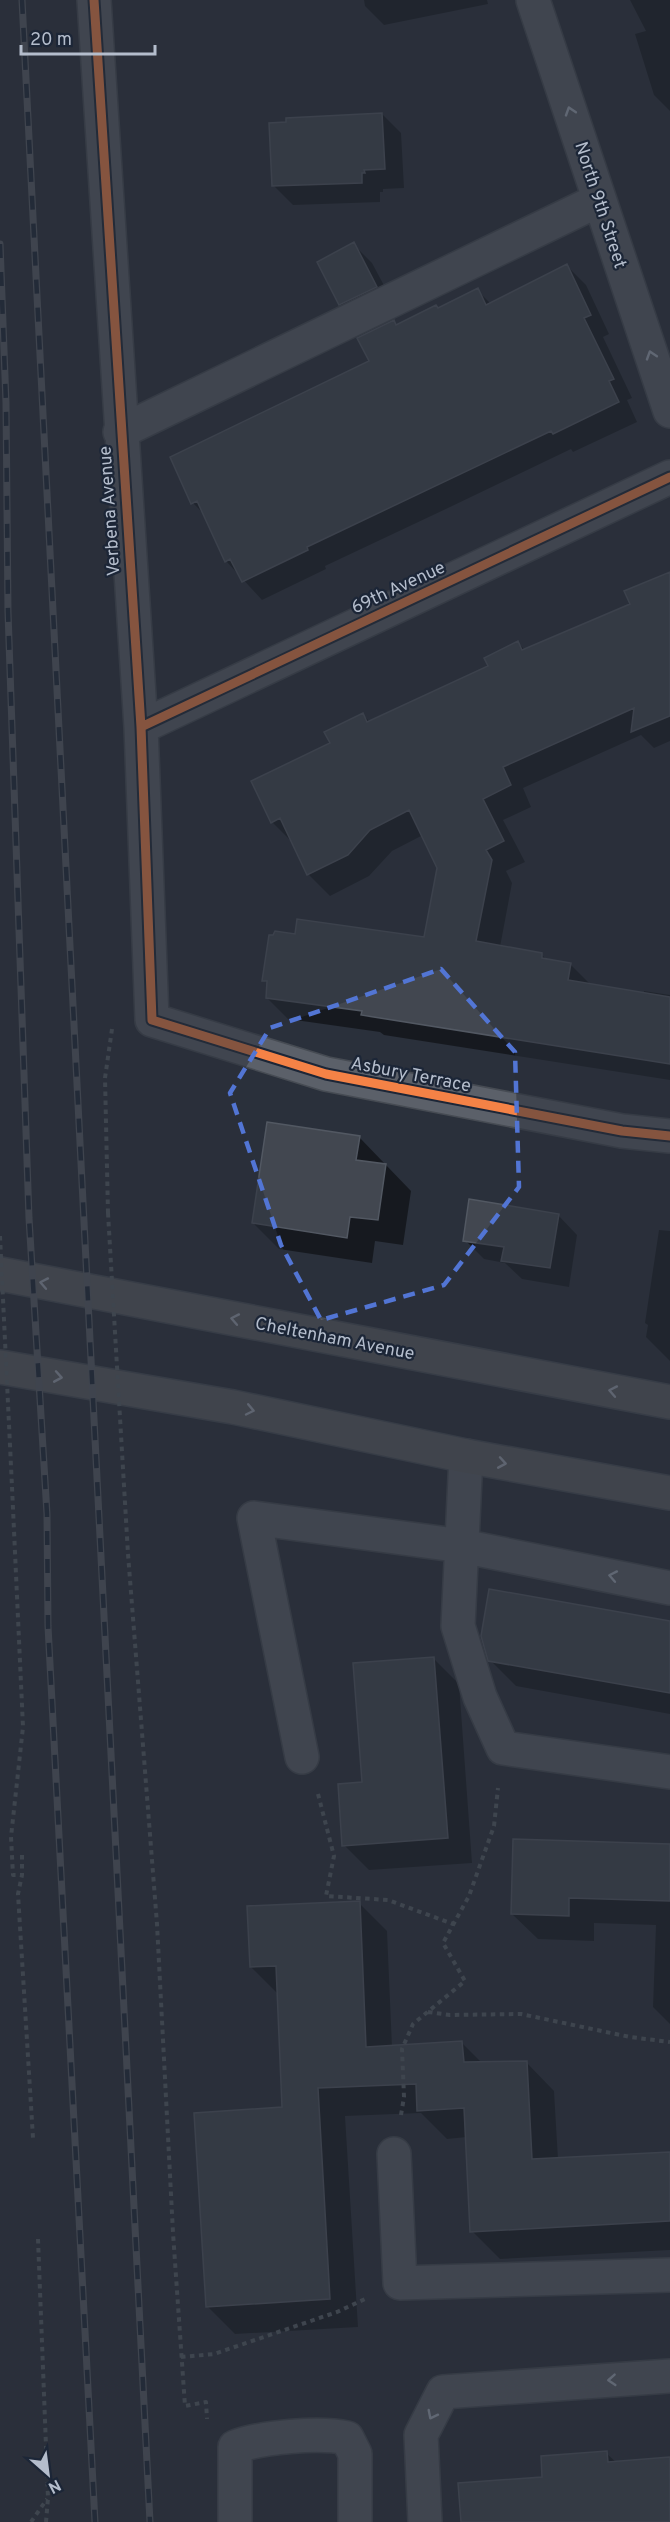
<svg xmlns="http://www.w3.org/2000/svg" width="670" height="2522" font-family="Overpass,sans-serif">
  <style>
    .shadow { fill: #0007 }
    .building { fill: #424750; stroke: #525862; stroke-width: 1.5 }
    .lines { fill: none; stroke-linecap: round; stroke-linejoin: round }
    .minor-casing { stroke: #464b53; stroke-width: 36 }
    .highway-casing { stroke: #474d56; stroke-width: 36 }
    .path { stroke: #585f66; stroke-width: 4; stroke-dasharray: 4.5 4.5; stroke-linecap: butt }
    .minor { stroke: #5b6069; stroke-width: 33 }
    .highway { stroke: #5c5e62; stroke-width: 33 }
    .rail-casing { stroke: #595e66; stroke-width: 7 }
    .rail { stroke: #1c2637; stroke-width: 4.5; stroke-dasharray: 14; stroke-linecap: butt }
    .path-bridge { stroke: #585f66; stroke-width: 4; stroke-dasharray: 4.5 4.5; stroke-linecap: butt }
    .cycleway-casing { stroke: #1c2637; stroke-width: 13 }
    .cycleway { stroke: #f48246; stroke-width: 9 }
    .oneway { stroke: #a2aab8 }
    .oneway2 { stroke: #9ea5b2 }
    .marked { fill: none; stroke: #5275d4; stroke-width: 4.5; stroke-dasharray: 12 8; stroke-linejoin: round }
    .labels { text-anchor: middle; stroke-width: 4.5; stroke-linejoin: round; paint-order: stroke }
    .street-label { font-size: 18px; fill: #b4bdcc; stroke: #1c2637 }
  </style>
  <rect width="100%" height="100%" fill="#2a303b"/>
  <path class="shadow" d="M 364,0 L 487,0 L 488,4 L 384,25 L 365,6 Z
    M 630,0 L 670,0 L 670,111 L 654,95 L 635,34 L 646,31 Z
    M 382,114 L 401,133 L 404,188 L 383,189 L 383,192 L 380,192 L 380,202 L 293,205 L 274,186 L 288,123 Z
    M 353,244 L 372,263 L 395,306 L 360,323 L 340,304 Z
    M 567,266 L 586,285 L 609,334 L 603,337 L 632,398 L 627,400 L 637,422 L 573,452 L 571,449 L 448,508 L 325,566 L 326,569 L 262,600 L 226,561 L 205,515 L 193,503 L 371,362 L 394,322 L 397,326 L 477,290 L 491,304 Z
    M 670,583 L 670,741 L 654,748 L 641,735 L 523,788 L 531,807 L 503,820 L 525,862 L 506,871 L 512,883 L 500,947 L 541,954 L 548,961 L 570,964 L 592,986 L 644,994 L 644,991 L 670,995 L 670,1080 L 384,1035 L 380,1032 L 288,1019 L 267,998 L 269,985 L 264,980 L 274,937 L 425,939 L 439,867 L 423,835 L 392,851 L 369,876 L 330,896 L 309,875 L 294,844 L 272,822 L 332,744 L 363,715 L 370,722 L 490,667 L 518,643 L 525,650 L 632,605 Z
    M 360,1138 L 411,1191 L 403,1245 L 375,1241 L 372,1263 L 279,1249 L 253,1223 Z
    M 558,1215 L 577,1235 L 569,1287 L 522,1279 L 505,1263 L 484,1259 L 465,1240 Z
    M 659,1230 L 670,1231 L 670,1361 L 646,1337 L 648,1325 L 645,1323 Z
    M 670,1623 L 670,1714 L 516,1686 L 490,1660 Z
    M 434,1659 L 459,1684 L 472,1863 L 369,1870 L 344,1845 Z
    M 670,1846 L 670,2024 L 653,2007 L 656,1925 L 594,1923 L 594,1941 L 538,1939 L 512,1914 Z
    M 359,1903 L 387,1931 L 392,2047 L 462,2043 L 482,2063 L 526,2062 L 554,2091 L 558,2159 L 670,2153 L 670,2250 L 500,2259 L 472,2231 L 467,2137 L 447,2139 L 421,2113 L 345,2116 L 358,2327 L 235,2334 L 207,2306 L 284,2109 L 278,1994 L 251,1967 Z
    M 606,2453 L 617,2463 L 670,2459 L 670,2522 L 462,2522 L 544,2478 Z"/>
  <path class="building" d="M 382,113 L 385,169 L 364,170 L 365,173 L 362,173 L 362,183 L 272,186 L 269,123 L 286,122 L 286,118 Z
    M 354,242 L 377,287 L 339,305 L 317,262 Z
    M 567,264 L 591,315 L 584,318 L 614,379 L 609,381 L 619,402 L 553,434 L 551,431 L 307,547 L 308,550 L 242,582 L 230,559 L 225,562 L 197,501 L 191,504 L 170,457 L 369,361 L 357,338 L 394,320 L 396,325 L 436,305 L 438,308 L 478,288 L 486,305 Z
    M 670,572 L 670,716 L 631,732 L 634,708 L 503,767 L 511,785 L 483,799 L 504,841 L 486,850 L 492,860 L 476,941 L 542,953 L 542,958 L 571,963 L 568,980 L 670,997 L 670,1064 L 361,1015 L 362,1011 L 266,998 L 267,981 L 262,981 L 269,935 L 273,935 L 275,931 L 295,934 L 297,919 L 424,937 L 437,868 L 409,810 L 370,830 L 348,855 L 307,875 L 280,818 L 271,823 L 251,781 L 330,743 L 324,732 L 363,713 L 367,722 L 488,666 L 484,658 L 518,641 L 522,650 L 630,604 L 624,591 Z
    M 267,1122 L 360,1136 L 356,1160 L 386,1164 L 378,1220 L 350,1217 L 347,1238 L 252,1223 Z
    M 469,1199 L 559,1214 L 550,1268 L 501,1261 L 504,1247 L 463,1241 Z
    M 489,1589 L 670,1621 L 670,1693 L 488,1661 L 481,1636 Z
    M 434,1657 L 448,1838 L 342,1846 L 338,1784 L 362,1782 L 353,1663 Z
    M 513,1839 L 670,1844 L 670,1901 L 569,1898 L 569,1916 L 511,1914 Z
    M 360,1901 L 366,2047 L 462,2041 L 464,2062 L 527,2061 L 532,2159 L 670,2152 L 670,2221 L 470,2232 L 464,2108 L 417,2111 L 416,2084 L 318,2088 L 330,2299 L 206,2307 L 194,2113 L 282,2107 L 276,1966 L 250,1967 L 247,1906 Z
    M 607,2451 L 608,2462 L 670,2457 L 670,2522 L 461,2522 L 458,2483 L 542,2477 L 541,2456 Z"/>
  <g class="lines">
    <defs>
      <path id="minor" d="M 94,0 L 141,727 L 152,1020 L 326,1074 L 622,1131 L 670,1136
        M 533,0 L 670,411
        M 120,432 L 599,200
        M 141,727 L 670,477
        M 466,1456 L 458,1626 L 480,1697 L 503,1748 L 670,1772
        M 302,1757 L 254,1518 L 462,1546 L 670,1588
        M 394,2154 L 400,2283 L 670,2275
        M 235,2522 L 235,2447 C 261,2437 319,2432 347,2438 L 355,2454 L 355,2522
        M 425,2522 L 421,2435 L 443,2392 L 670,2376"/>
      <path id="highway" d="M 0,1274 L 670,1402
        M 0,1367 L 233,1407 L 466,1456 L 670,1493"/>
    </defs>
    <use href="#minor" class="minor-casing"/>
    <use href="#highway" class="highway-casing"/>
    <path class="path" d="M 108,1213 L 105,1078 L 112,1029
      M 12,1487 L 23,1727 L 11,1837 L 13,1875 L 22,1875 L 18,1894 L 33,2138
      M 128,1554 L 157,1924 L 173,2233 L 185,2406 L 206,2402 L 207,2419
      M 318,1794 L 334,1856 L 326,1896 L 388,1900 L 453,1924
      M 22,1855 L 22,1875
      M 428,2012 L 450,2015 L 521,2014 L 630,2037 L 670,2042
      M 401,2115 L 404,2097 L 402,2049 L 413,2024 L 465,1981 L 443,1943 L 469,1896 L 494,1826 L 498,1788
      M 38,2239 L 48,2498 L 46,2522
      M 181,2357 L 214,2354 L 337,2312 L 365,2299
      M 31,2522 L 47,2499"/>
    <use href="#minor" class="minor"/>
    <use href="#highway" class="highway"/>
    <defs>
      <path id="rail" d="M 22,0 L 150,2522
        M 0,244 L 6,403 L 8,612 L 29,1218 L 47,1514 L 48,1626 L 95,2522"/>
    </defs>
    <use href="#rail" class="rail-casing"/>
    <use href="#rail" class="rail"/>
    <path class="path-bridge" d="M 108,1213 L 128,1554
      M 0,1236 L 12,1487"/>
    <defs>
      <path id="cycleway" d="M 94,0 L 141,727 L 152,1020 L 326,1074 L 622,1131 L 670,1136
        M 141,727 L 670,477"/>
    </defs>
    <use href="#cycleway" class="cycleway-casing"/>
    <use href="#cycleway" class="cycleway"/>
  </g>
  <defs><path id="oneway-chevron" d="M-2-3.5L2.5 0L-2 3.5" fill="none" stroke-width="1.6" stroke-linecap="round" stroke-linejoin="round" transform="scale(1.5)"/></defs>
  <g class="oneway">
    <use href="#oneway-chevron" transform="translate(570 111) rotate(-108)"/>
    <use href="#oneway-chevron" transform="translate(651 355) rotate(-108)"/>
    <use href="#oneway-chevron" transform="translate(613 1576) rotate(-169)"/>
    <use href="#oneway-chevron" transform="translate(612 2380) rotate(176)"/>
    <use href="#oneway-chevron" transform="translate(432 2415) rotate(117)"/>
  </g>
  <g class="oneway2">
    <use href="#oneway-chevron" transform="translate(44 1283) rotate(-169)"/>
    <use href="#oneway-chevron" transform="translate(235 1319) rotate(-169)"/>
    <use href="#oneway-chevron" transform="translate(58 1377) rotate(10)"/>
    <use href="#oneway-chevron" transform="translate(613 1391) rotate(-169)"/>
    <use href="#oneway-chevron" transform="translate(250 1410) rotate(12)"/>
    <use href="#oneway-chevron" transform="translate(502 1463) rotate(10)"/>
  </g>
  <path d="M0 0H670V2522H0ZM 441,969 L 515,1052 L 519,1187 L 444,1285 L 321,1320 L 281,1245 L 230,1093 L 270,1028 Z" fill="#2a303b" fill-opacity=".55" fill-rule="evenodd"/>
  <path class="marked" d="M 441,969 L 515,1052 L 519,1187 L 444,1285 L 321,1320 L 281,1245 L 230,1093 L 270,1028 Z"/>
  <g class="labels">
    <g class="street-label">
      <text transform="translate(601 205) rotate(72)" y="6">North 9th Street</text>
      <text transform="translate(109 511) rotate(-94)" y="6">Verbena Avenue</text>
      <text transform="translate(398 587) rotate(-25)" y="6">69th Avenue</text>
      <text transform="translate(411 1074) rotate(11)" y="6">Asbury Terrace</text>
      <text transform="translate(335 1338) rotate(11)" y="6">Cheltenham Avenue</text>
    </g>
  </g>
  <g transform="translate(48 2474) rotate(152)" stroke="#1c2637" stroke-width="4.5" paint-order="stroke">
  <path d="M0-4.5L10 22L0 15L-10 22Z" fill="#b4bdcc"/>
  <text y="-9" font-size="16" font-weight="bold" text-anchor="middle" fill="#b4bdcc">N</text>
  </g>
  <path d="M21 45v9h134v-9" fill="none" stroke="#b4bdcc" stroke-width="3"/>
  <text x="30" y="45" font-size="18" fill="#b4bdcc" stroke="#1c2637" stroke-width="4.5" paint-order="stroke">20 m</text>
</svg>
